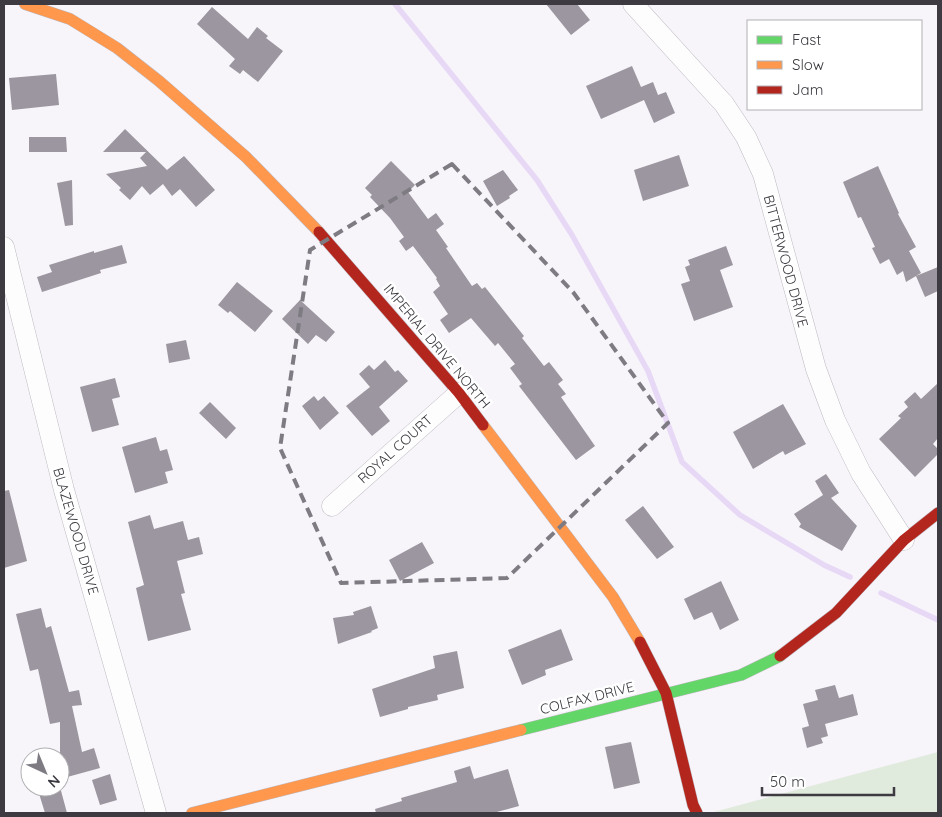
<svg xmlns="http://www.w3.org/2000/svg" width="942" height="817" font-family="Quicksand,sans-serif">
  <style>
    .green { fill: #e0ebde }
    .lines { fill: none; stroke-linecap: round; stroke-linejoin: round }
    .stream { stroke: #e7d8f6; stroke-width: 5.5 }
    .building { fill: #9b969f }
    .street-casing { stroke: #bdbac0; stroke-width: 21 }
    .fast-casing { stroke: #bdbac0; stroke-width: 12 }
    .slow-casing { stroke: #bdbac0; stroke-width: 12 }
    .jam-casing { stroke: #bdbac0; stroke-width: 12 }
    .street { stroke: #fefdfe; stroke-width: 20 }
    .fast { stroke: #63d668; stroke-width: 11 }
    .slow { stroke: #ff974d; stroke-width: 11 }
    .jam { stroke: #b3261e; stroke-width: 11 }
    .marked { fill: none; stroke: #7e7b82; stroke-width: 4; stroke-dasharray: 10 6; stroke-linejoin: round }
    .labels { text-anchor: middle; stroke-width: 5; stroke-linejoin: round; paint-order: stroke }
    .street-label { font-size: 14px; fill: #3d3a41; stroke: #fff }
  </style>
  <rect width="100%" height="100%" fill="#f7f4fa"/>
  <path class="green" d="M 938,752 L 938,813 L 710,813 Z"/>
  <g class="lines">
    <path class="stream" d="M 395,4 L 537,180 L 572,235 L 648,371 L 682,462 L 740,515 L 824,565 L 850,577
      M 881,593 L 938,620"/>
  </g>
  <path class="building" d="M 546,4 L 577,4 L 590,20 L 571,35 Z
    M 212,7 L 248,39 L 257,27 L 268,36 L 266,38 L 283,51 L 258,82 L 243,70 L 240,74 L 229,66 L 235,59 L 197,24 Z
    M 632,66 L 641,87 L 653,82 L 658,95 L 666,92 L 675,113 L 654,123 L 644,100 L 601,119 L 586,86 Z
    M 56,74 L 59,105 L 12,110 L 9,78 Z
    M 125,129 L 167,170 L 184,156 L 215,190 L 196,207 L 180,189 L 172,196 L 163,184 L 150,195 L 142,186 L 130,200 L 119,190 L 121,188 L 106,174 L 147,166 L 140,158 L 146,152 L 103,152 Z
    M 29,137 L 66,137 L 67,152 L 29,152 Z
    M 679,155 L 689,186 L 643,201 L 634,170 Z
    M 391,161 L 415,185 L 408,192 L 428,219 L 436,213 L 444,224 L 436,230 L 448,247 L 446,248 L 472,286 L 477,283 L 482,289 L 485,287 L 524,336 L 522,338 L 544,366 L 549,362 L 563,380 L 558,384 L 566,394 L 561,397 L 595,446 L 576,460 L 519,386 L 522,384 L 510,368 L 515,364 L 498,343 L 495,346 L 471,318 L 449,333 L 440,320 L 448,314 L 433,292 L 440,286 L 436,279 L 437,278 L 413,246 L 406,251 L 399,241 L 404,237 L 390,218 L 370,197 L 372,195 L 365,188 Z
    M 878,166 L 899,213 L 898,214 L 916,247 L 909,251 L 921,273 L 906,282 L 903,271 L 897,275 L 889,259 L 880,264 L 872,248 L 875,247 L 861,217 L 858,218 L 843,182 Z
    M 503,170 L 518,190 L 509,196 L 510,198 L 497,206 L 483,181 Z
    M 72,180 L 73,225 L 65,226 L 57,183 Z
    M 122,245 L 127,263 L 100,270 L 101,273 L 42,292 L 37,277 L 52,272 L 49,265 L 94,251 L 94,253 Z
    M 726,246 L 733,265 L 720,270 L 733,307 L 694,321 L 681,284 L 690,281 L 685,267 L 690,265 L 688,260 Z
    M 938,267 L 938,291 L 925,297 L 916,276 Z
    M 237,282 L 273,311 L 255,332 L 230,311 L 228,313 L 218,305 Z
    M 300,300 L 335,332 L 326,342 L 316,335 L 308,344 L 282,319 Z
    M 186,340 L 190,359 L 169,363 L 166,344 Z
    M 385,360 L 395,372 L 398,370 L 408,381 L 379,407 L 390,421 L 372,436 L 346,406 L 370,387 L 359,374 L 369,365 L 374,370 Z
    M 115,378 L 120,397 L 112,399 L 119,425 L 92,432 L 80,387 Z
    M 938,383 L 938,438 L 933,444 L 938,449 L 938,454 L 915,477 L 879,439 L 901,418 L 898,416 L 908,407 L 904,402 L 915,392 L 921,399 Z
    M 314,396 L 318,401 L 324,396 L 339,413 L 320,430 L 302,406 Z
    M 210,402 L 236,428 L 226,439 L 199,413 Z
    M 783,404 L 806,444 L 785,455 L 783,451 L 753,469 L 733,432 Z
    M 156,437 L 160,451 L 167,449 L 173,470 L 165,472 L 168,483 L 135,493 L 122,447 Z
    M 826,474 L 839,493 L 831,498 L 857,526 L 842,551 L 799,527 L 801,524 L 794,514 L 823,495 L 815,481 Z
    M 9,490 L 27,561 L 4,568 L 4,491 Z
    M 643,506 L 674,547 L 657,559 L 625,520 Z
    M 150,515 L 154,529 L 183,521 L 188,540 L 199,537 L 203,554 L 177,561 L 185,593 L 181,594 L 191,630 L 148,641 L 136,588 L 144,585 L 128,522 Z
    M 422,542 L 434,563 L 400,581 L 389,560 Z
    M 721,581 L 739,620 L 720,630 L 712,612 L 694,620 L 684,599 Z
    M 371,606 L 378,628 L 371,631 L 372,632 L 338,644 L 333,618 L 354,615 L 353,612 Z
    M 41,608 L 46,628 L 51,626 L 69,692 L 79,690 L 82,705 L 72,706 L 82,752 L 94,748 L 100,768 L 60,779 L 60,722 L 50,724 L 38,669 L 30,671 L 16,614 Z
    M 561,629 L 573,660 L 545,670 L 546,675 L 522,685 L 508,650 Z
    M 457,651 L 464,688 L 437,695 L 438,700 L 408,707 L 408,709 L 380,717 L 372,689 L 435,668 L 433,656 Z
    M 835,685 L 839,698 L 853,694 L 858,715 L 825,724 L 828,736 L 821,738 L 823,743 L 807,748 L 802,728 L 809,726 L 803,704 L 818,700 L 815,690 Z
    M 631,742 L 640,783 L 614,789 L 605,747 Z
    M 470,766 L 474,779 L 508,769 L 519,806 L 493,813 L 376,813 L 375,809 L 402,801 L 401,798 L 457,782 L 454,771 Z
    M 110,774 L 117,800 L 100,805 L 92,780 Z
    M 37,787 L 60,787 L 67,813 L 45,813 Z"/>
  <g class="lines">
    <defs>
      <path id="street" d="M 633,4 L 724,104 L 746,137 L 763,174 L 816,369 L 835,420 L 861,473 L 904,540
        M 4,247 L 64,490 L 156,813
        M 332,506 L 459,393"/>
      <path id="fast" d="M 521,730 L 741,675 L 780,656"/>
      <path id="slow" d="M 25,4 L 70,19 L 117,48 L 159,81 L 246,157 L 319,232
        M 483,425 L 613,597 L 640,642
        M 192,813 L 521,730"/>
      <path id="jam" d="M 319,232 L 459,393 L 483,425
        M 640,642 L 666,693 L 693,805 L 697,813
        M 780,656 L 836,613 L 904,540 L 938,513"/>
    </defs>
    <use href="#street" class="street-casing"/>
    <use href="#fast" class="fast-casing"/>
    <use href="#slow" class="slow-casing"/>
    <use href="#jam" class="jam-casing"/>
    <use href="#street" class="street"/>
    <use href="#fast" class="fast"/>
    <use href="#slow" class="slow"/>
    <use href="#jam" class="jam"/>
  </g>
  <path class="marked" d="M 452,164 L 573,292 L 668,423 L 507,578 L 341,583 L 280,448 L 310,250 Z"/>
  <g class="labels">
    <g class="street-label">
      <text transform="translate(786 261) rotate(75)" y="5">BITTERWOOD DRIVE</text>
      <text transform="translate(437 346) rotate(50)" y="5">IMPERIAL DRIVE NORTH</text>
      <text transform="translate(395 449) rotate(-42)" y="5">ROYAL COURT</text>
      <text transform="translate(76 531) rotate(74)" y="5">BLAZEWOOD DRIVE</text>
      <text transform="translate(587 698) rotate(-14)" y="5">COLFAX DRIVE</text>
    </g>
  </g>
  <rect width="942" height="817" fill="none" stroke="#3d3a41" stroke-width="10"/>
  <rect x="747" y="20" width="175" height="90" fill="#ffffff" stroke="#b1b0b3"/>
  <rect x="757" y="36" width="25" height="8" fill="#63d668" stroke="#b1b0b3"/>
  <text x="792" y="45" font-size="15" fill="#3d3a41">Fast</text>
  <rect x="757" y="61" width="25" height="8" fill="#ff974d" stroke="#b1b0b3"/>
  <text x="792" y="70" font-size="15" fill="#3d3a41">Slow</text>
  <rect x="757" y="86" width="25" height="8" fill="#b3261e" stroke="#b1b0b3"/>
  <text x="792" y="95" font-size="15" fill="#3d3a41">Jam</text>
  <g transform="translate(45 772) rotate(136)"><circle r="24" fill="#ffffff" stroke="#b1b0b3"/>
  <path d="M0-4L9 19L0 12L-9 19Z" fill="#7e7b82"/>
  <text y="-8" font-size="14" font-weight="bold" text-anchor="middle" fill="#3d3a41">N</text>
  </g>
  <path d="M762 787v8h132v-8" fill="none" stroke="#3d3a41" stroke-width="2.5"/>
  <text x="770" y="787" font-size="15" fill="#3d3a41" stroke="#ffffff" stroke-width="4" paint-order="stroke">50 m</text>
</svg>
